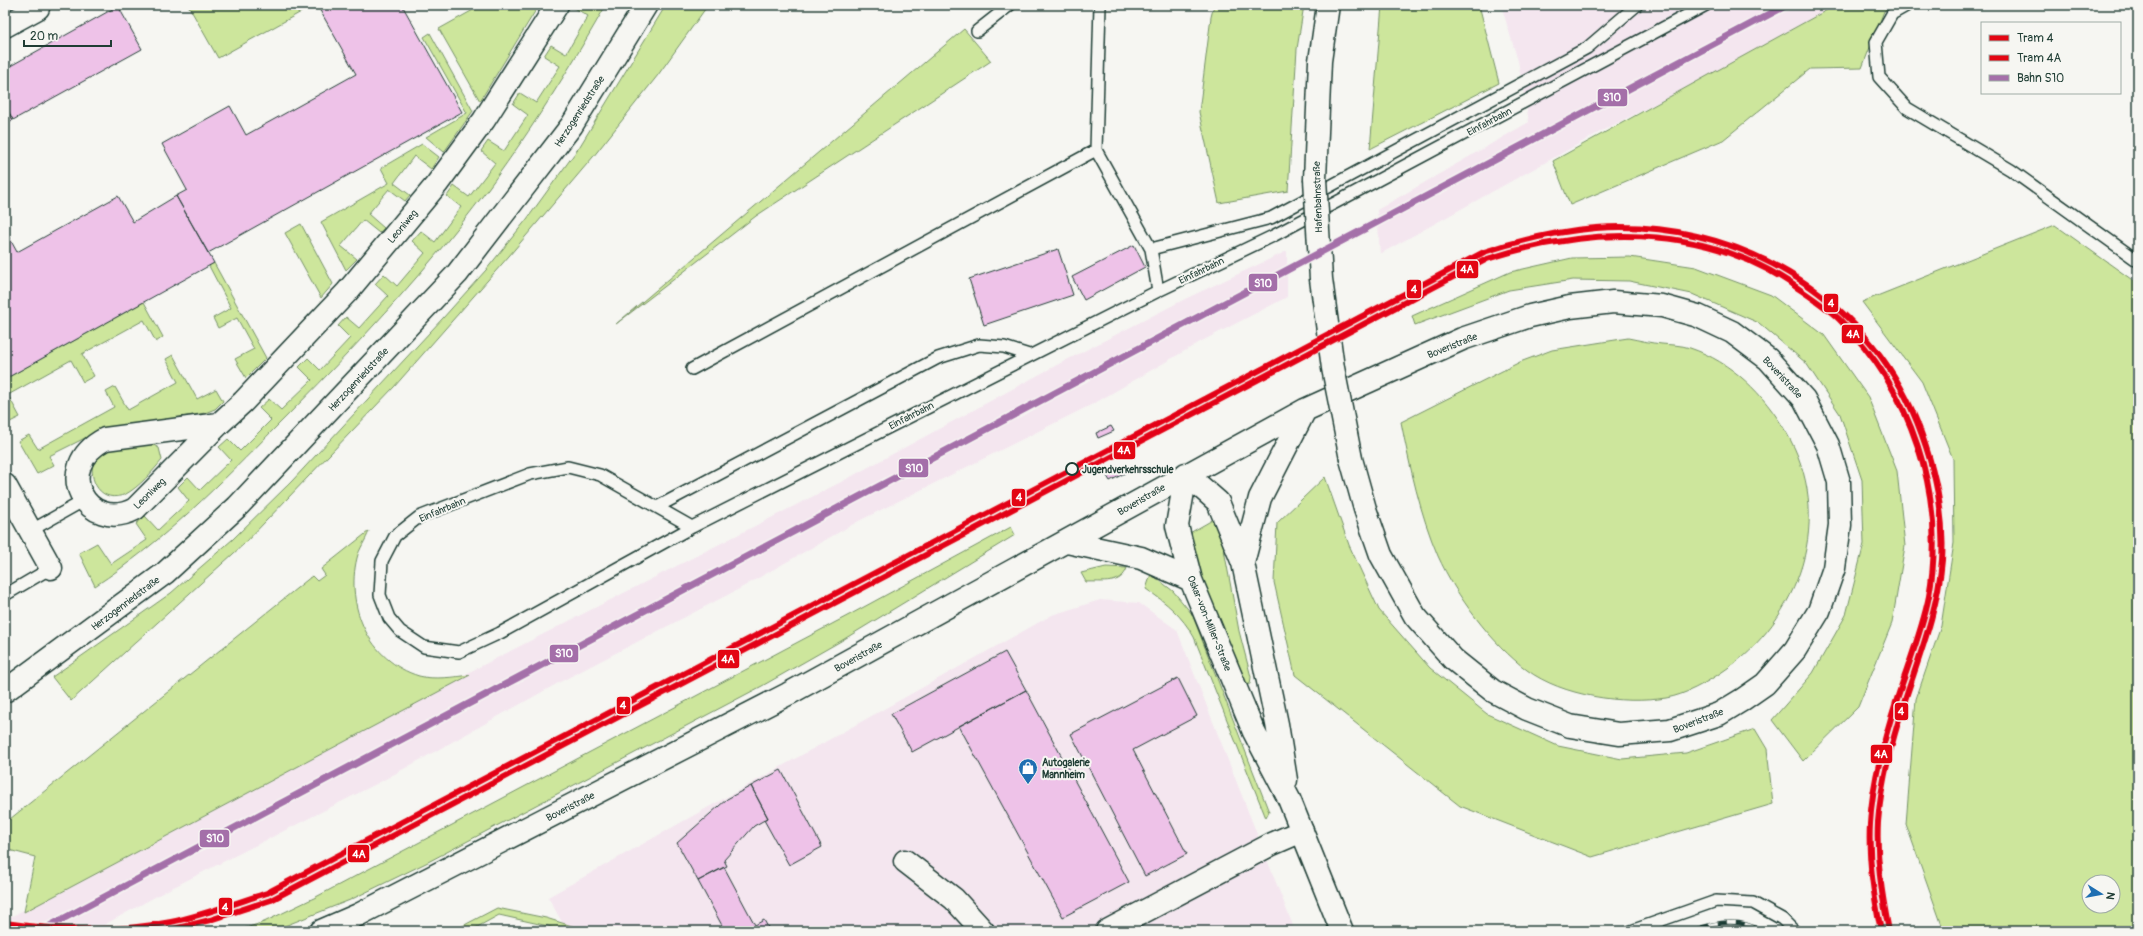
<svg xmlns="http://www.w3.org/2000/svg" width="2143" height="936" font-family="Pangolin,sans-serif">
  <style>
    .built { fill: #f4e6ef }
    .green { fill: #cde69c; stroke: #769268; fill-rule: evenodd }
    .building { fill: #eec2e8; stroke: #1f3d34 }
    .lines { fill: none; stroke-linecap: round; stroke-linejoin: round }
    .service-casing { stroke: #1f3d34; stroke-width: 14 }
    .minor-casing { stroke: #1f3d34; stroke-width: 25 }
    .tertiary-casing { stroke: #1f3d34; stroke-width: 25 }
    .secondary-casing { stroke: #1f3d34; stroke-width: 25 }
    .service { stroke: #f6f6f2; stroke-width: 11 }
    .minor { stroke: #f6f6f2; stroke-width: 22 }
    .tertiary { stroke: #f6f6f2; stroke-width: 22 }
    .secondary { stroke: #f6f6f2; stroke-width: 22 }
    .rail-casing { stroke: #1f3d34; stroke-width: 4.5 }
    .rail { stroke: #f6f6f2; stroke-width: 3; stroke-dasharray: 9; stroke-linecap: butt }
    .secondary-bridge-casing { stroke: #1f3d34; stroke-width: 25; stroke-linecap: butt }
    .secondary-bridge { stroke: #f6f6f2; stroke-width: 22 }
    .rail-1-casing { stroke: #f6f6f2; stroke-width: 10 }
    .rail-1 { stroke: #a46fa9; stroke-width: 7 }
    .tram-1-casing { stroke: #f6f6f2; stroke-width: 9 }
    .tram-2-casing { stroke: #f6f6f2; stroke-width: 9 }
    .tram-1 { stroke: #e30613; stroke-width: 6 }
    .tram-2 { stroke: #e30613; stroke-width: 6 }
    .stop-dot { fill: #f6f6f2; stroke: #1f3d34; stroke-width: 2 }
    .labels { text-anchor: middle; stroke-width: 4; stroke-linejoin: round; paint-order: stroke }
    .street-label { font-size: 10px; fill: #1f3d34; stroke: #f6f6f2 }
    .stop-label { font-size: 10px; font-weight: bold; fill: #1f3d34; stroke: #f6f6f2; text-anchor: start }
    .poi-label { font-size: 10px; font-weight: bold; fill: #1f3d34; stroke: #f6f6f2; text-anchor: start }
    .line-badge { stroke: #f6f6f2; stroke-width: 1.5 }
    .badge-label { font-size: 11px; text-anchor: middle; font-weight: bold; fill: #fff }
  </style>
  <rect width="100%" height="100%" fill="#f6f6f2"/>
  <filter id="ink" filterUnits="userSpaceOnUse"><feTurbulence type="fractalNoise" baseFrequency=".025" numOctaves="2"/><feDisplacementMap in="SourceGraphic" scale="8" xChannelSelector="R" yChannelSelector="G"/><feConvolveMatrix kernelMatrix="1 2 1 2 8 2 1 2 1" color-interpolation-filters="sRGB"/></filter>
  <g filter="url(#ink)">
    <path class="built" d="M 1501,5 L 1836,5 L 1696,83 L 1602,131 L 1380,254 L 1377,210 L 1529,122 L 1518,61 Z
      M 1287,251 L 1287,297 L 1200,342 L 1095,403 L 857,522 L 739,589 L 560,682 L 382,781 L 164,892 L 93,931 L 5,931 L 5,920 L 446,684 L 843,481 L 1055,366 L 1187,298 Z
      M 1100,600 L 1139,603 L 1177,630 L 1295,931 L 567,931 L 548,897 L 1052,615 Z"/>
    <path class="green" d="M 188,5 L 300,5 L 303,11 L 218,58 Z
      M 482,5 L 539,5 L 480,101 L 439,29 Z
      M 574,5 L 606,5 C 557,91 503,175 439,251 C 388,312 333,370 277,426 C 220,484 163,542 95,586 L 79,553 L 97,543 L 111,564 L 147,540 L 136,524 L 145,516 L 158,530 L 189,501 L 178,487 L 188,477 L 200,490 L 231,460 L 219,447 L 228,439 L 240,451 L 271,420 L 259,408 L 269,399 L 281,410 L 312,380 L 299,367 L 308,358 L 320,370 L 350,338 L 338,326 L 346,317 L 359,328 L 388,296 L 375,284 L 384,274 L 397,286 L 425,253 L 412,241 L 421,231 L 435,242 L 461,207 L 447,196 L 454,186 L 469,197 L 495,163 L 481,151 L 488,141 L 504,151 L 528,115 L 513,104 L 520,93 L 536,103 L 560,66 L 544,56 L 551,45 L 566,54 L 588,16 L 573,7 Z
      M 666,5 L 708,5 L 658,75 L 593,157 L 509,256 L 394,387 L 244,544 L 71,701 L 52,677 L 171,593 L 233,539 L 292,481 L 443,318 L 486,270 L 527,219 L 580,146 Z
      M 1214,5 L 1304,5 L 1297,49 L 1288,191 L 1219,203 L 1199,112 L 1211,17 Z
      M 1382,5 L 1479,5 L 1499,83 L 1370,149 Z
      M 1836,5 L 1895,5 L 1884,11 L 1862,68 L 1810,69 L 1723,140 L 1570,205 L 1553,161 Z
      M 964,29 L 991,61 L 756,216 L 616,324 Z
      M 430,33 L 473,111 L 444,152 L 426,137 L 467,113 L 424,37 Z
      M 422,144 L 439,157 L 431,169 L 414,156 L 394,183 L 410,195 L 405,201 L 389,189 L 368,214 L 384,228 L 379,233 L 363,220 L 341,246 L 357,259 L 346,270 L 321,222 L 389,183 L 381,168 Z
      M 301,224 L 333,284 L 321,298 L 285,233 Z
      M 2055,225 L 2138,284 L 2138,931 L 1944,931 L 1906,824 L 1916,699 L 1941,626 L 1954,543 L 1953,459 L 1922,382 L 1862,302 ZM 2089,882 L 2113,882 L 2113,906 L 2089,906 Z
      M 1630,257 L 1696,267 L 1771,295 L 1824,335 L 1868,397 L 1897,471 L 1905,546 L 1892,623 L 1858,707 L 1803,761 L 1772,720 L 1813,673 L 1846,615 L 1864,544 L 1862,480 L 1840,414 L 1806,363 L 1759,323 L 1692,294 L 1629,281 L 1573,280 L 1509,290 L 1415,325 L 1412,316 L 1510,272 L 1572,258 Z
      M 214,263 L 266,358 L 246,378 L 235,359 L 254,349 L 237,318 L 218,328 L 213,318 L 231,308 L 209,266 Z
      M 144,302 L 163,337 L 156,342 L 144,320 L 82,354 L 94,376 L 83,382 L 71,360 L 8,395 L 20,417 L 8,423 L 5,418 L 5,379 Z
      M 1628,338 C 1639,340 1650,343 1662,344 C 1671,345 1681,345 1690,348 C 1732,362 1764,394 1786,432 C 1836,516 1801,620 1722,672 C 1706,683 1685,695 1666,698 C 1623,705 1562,696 1527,670 C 1492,644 1456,596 1438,556 C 1420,514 1410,467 1401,422 L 1520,362 L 1552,350 Z
      M 173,355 L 197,399 L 216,389 L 223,401 L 215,409 L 205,413 L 99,431 L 49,456 L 54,465 L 37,474 L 18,441 L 29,435 L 38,449 L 114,407 L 106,392 L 115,387 L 128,410 L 178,382 L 166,359 Z
      M 150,443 L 159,448 L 162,460 C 153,471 139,487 126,494 C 101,505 87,480 94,459 L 108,449 Z
      M 1325,477 L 1349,545 L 1379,610 L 1430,668 L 1487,714 L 1558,746 L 1622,759 L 1686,753 L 1755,729 L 1767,749 L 1773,804 L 1592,857 L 1460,806 L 1295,675 L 1274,582 L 1277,523 Z
      M 1216,518 L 1222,539 L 1239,631 L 1251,677 L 1250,684 L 1244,685 L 1195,562 L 1188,534 Z
      M 1011,527 L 1015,535 L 841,641 L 762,686 L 428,862 L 350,900 L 272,931 L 237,931 L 264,922 L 316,897 L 851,614 Z
      M 369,531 C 366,540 359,549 357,558 C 345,606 369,661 419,676 C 434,680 454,677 470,675 L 24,912 L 35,857 L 5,849 L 5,823 L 312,576 L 317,581 L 325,575 L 321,569 Z
      M 1106,567 L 1127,568 C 1121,586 1102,581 1086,582 L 1081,573 Z
      M 1151,574 L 1173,591 L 1192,614 L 1269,812 L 1266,818 L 1194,637 C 1182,616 1167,603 1146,589 Z
      M 497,908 L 546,918 L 588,931 L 561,931 L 548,926 L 499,915 L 470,931 L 453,931 Z"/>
    <path class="building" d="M 317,5 L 402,5 L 462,112 L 208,253 L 176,196 L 187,190 L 162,144 L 230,106 L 246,135 L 356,74 Z
      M 118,6 L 142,49 L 13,120 L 5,105 L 5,69 Z
      M 5,105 L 13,120 L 5,124 Z
      M 118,196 L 133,222 L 176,196 L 214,263 L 5,379 L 5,230 L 17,252 Z
      M 1134,245 L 1145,267 L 1084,300 L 1072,277 Z
      M 1058,249 L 1073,295 L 984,325 L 969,279 Z
      M 1111,426 L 1114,431 L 1098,438 L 1096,433 Z
      M 1122,468 L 1125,473 L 1110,481 L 1107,476 Z
      M 1005,652 L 1026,690 L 912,752 L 891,714 Z
      M 1178,678 L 1197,716 L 1133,750 L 1187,854 L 1145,876 L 1071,734 Z
      M 1026,690 L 1129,882 L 1063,917 L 959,726 Z
      M 781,770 L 822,847 L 789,865 L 764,820 L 768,818 L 751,786 Z
      M 751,786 L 768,818 L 754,826 L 724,860 L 727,866 L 698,881 L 677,843 L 727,799 Z
      M 724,867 L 755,925 L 764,920 L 770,931 L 725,931 L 698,881 Z"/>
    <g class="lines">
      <defs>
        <path id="service" d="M 1100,5 L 1096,150 L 1151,249 L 1158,291
          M 1908,5 L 1892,14 L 1876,42 L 1879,77 L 1907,108 L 2011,170 L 2138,261
          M 977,31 L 1010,5
          M 1151,249 L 1271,218 L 1587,48 L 1637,5
          M 692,369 L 1096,150
          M 657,507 L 938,358 L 979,345 L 1004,347 L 1029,355
          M 692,527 L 600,475 L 568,467 L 530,474 L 419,517 L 395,536 L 382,561 L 380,595 L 389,618 L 400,631 L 424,647 L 459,652 L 500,633 L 692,527 L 1158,291 L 1273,236 L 1706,5
          M 30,531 L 85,500
          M 5,595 L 51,568
          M 1631,931 L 1716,901 L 1753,903 L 1782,919 L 1794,931"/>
        <path id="minor" d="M 5,26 L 38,8 L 36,5
          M 219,424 L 105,439 C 50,468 87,534 135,509 L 219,424 L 243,402 L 347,292 L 437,184 L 484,120 L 557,5
          M 5,485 L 51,568
          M 905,861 L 954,899 L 983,931
          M 1107,931 L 1272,844 L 1302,831"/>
        <path id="tertiary" d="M 5,691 L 165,573 L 237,507 L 457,274 L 572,125 L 646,5"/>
        <path id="secondary" d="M 1315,179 L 1320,61 L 1328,5
          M 1186,474 L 1177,526 L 1191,580 L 1254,732 L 1289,799 L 1342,931
          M 1186,474 L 1218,502 L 1243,563 L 1277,724 L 1286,780
          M 1067,542 L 1141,558 L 1191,580
          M 1243,563 L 1260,498 L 1305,410
          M 321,931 L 358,915 L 788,694 L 1305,410 L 1462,339 L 1530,316 L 1570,307 L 1613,302 L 1662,306 L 1698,316 L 1732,332 L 1768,359 L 1804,399 L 1828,445 L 1839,482 L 1840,525 L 1834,568 L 1819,611 L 1795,650 L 1765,684 L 1742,700 L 1719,714 L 1670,730 L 1619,734 L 1570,726 L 1527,709 L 1493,691 L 1453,659 L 1415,616 L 1381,555 L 1365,509 L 1351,459"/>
      </defs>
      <use href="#service" class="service-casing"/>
      <use href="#minor" class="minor-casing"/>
      <use href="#tertiary" class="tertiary-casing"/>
      <use href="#secondary" class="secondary-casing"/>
      <use href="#service" class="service"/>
      <use href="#minor" class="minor"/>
      <use href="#tertiary" class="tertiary"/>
      <use href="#secondary" class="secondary"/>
      <defs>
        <path id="rail" d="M 1692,931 C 1714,922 1739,917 1761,931"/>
      </defs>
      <use href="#rail" class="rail-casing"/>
      <use href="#rail" class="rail"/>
      <defs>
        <path id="secondary-bridge" d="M 1315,179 L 1321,279 L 1333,368 L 1351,459"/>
      </defs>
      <use href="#secondary-bridge" class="secondary-bridge-casing"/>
      <use href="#secondary-bridge" class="secondary-bridge"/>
      <defs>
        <path id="rail-1" d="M 40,931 L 1787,5"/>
      </defs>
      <use href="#rail-1" class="rail-1-casing"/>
      <use href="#rail-1" class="rail-1"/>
      <defs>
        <path id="tram-1" d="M 5,923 C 60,931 116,933 171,922 C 204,915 235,903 267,893 L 1484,252 C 1521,240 1557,231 1596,228 C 1733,218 1866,293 1917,422 C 1934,465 1945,513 1942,560 C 1938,609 1920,654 1905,700 C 1892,740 1881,781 1878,822 C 1876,859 1882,895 1889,931"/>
        <path id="tram-2" d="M 166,931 L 210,920 L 271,900 L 1487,259 C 1586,227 1698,223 1789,282 C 1806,294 1824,305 1839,319 C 1911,389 1947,496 1929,596 C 1922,631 1908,665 1897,699 C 1884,739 1872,782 1870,824 C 1868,860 1874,896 1881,931"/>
      </defs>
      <use href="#tram-1" class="tram-1-casing"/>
      <use href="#tram-2" class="tram-2-casing"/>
      <use href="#tram-1" class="tram-1"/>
      <use href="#tram-2" class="tram-2"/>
    </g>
  </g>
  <defs>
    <symbol id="shop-pin" viewBox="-11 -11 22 30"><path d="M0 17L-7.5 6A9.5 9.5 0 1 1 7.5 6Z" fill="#1f6fb2" stroke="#f6f6f2"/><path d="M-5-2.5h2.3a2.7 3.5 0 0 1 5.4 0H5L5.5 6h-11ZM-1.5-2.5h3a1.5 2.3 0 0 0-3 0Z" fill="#fff"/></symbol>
  </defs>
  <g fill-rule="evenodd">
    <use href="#shop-pin" x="1017" y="757" width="22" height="30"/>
  </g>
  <circle class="stop-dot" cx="1072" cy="469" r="6"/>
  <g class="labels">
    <g class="street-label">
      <text transform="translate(579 111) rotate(-57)" y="4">Herzogenriedstraße</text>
      <text transform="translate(1489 121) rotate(-28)" y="4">Einfahrbahn</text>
      <text transform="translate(1317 197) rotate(-92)" y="4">Hafenbahnstraße</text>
      <text transform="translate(402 226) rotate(-50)" y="4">Leoniweg</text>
      <text transform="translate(1201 270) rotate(-26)" y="4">Einfahrbahn</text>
      <text transform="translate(1452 345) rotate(-22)" y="4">Boveristraße</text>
      <text transform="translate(1783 377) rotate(47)" y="4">Boveristraße</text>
      <text transform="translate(358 379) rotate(-47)" y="4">Herzogenriedstraße</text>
      <text transform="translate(911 415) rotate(-27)" y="4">Einfahrbahn</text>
      <text transform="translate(149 493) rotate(-44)" y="4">Leoniweg</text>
      <text transform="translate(1141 499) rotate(-30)" y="4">Boveristraße</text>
      <text transform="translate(442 509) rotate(-23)" y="4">Einfahrbahn</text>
      <text transform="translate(125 603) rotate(-37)" y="4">Herzogenriedstraße</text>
      <text transform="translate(1210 623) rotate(68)" y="4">Oskar-von-Miller-Straße</text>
      <text transform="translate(858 656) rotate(-29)" y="4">Boveristraße</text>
      <text transform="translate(1698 720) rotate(-21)" y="4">Boveristraße</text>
      <text transform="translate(570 806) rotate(-27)" y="4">Boveristraße</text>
    </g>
    <g class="stop-label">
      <text x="1082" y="473">Jugendverkehrsschule</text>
    </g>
    <g class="poi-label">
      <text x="1042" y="766">Autogalerie<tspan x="1042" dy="12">Mannheim</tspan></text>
    </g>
  </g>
  <g class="line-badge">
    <rect x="1597" y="88" width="31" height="19" rx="4" fill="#a46fa9"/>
    <rect x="1456" y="260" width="23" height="19" rx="4" fill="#e30613"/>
    <rect x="1248" y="273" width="30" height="19" rx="4" fill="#a46fa9"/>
    <rect x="1406" y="279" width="16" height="20" rx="4" fill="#e30613"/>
    <rect x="1823" y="293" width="16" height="20" rx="4" fill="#e30613"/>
    <rect x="1841" y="324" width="23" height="20" rx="4" fill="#e30613"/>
    <rect x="1113" y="441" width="23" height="19" rx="4" fill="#e30613"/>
    <rect x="898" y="458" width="31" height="20" rx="4" fill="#a46fa9"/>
    <rect x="1011" y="488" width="15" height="19" rx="4" fill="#e30613"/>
    <rect x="549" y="644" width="30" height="19" rx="4" fill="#a46fa9"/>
    <rect x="717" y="649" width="23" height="20" rx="4" fill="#e30613"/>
    <rect x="616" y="696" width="15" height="19" rx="4" fill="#e30613"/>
    <rect x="1894" y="702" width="15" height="19" rx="4" fill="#e30613"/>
    <rect x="1870" y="744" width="23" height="20" rx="4" fill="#e30613"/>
    <rect x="199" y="829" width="31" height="19" rx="4" fill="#a46fa9"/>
    <rect x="347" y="844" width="23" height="19" rx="4" fill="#e30613"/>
    <rect x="218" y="897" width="15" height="19" rx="4" fill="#e30613"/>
  </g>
  <g class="badge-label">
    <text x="1612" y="101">S10</text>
    <text x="1467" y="273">4A</text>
    <text x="1263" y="287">S10</text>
    <text x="1414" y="293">4</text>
    <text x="1831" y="307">4</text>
    <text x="1853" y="338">4A</text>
    <text x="1124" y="454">4A</text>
    <text x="914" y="472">S10</text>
    <text x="1019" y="501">4</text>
    <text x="564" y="657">S10</text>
    <text x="728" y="663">4A</text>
    <text x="623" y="709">4</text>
    <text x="1901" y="715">4</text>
    <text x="1881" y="758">4A</text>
    <text x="215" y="842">S10</text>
    <text x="359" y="858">4A</text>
    <text x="225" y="911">4</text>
  </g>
  <rect width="2143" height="936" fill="none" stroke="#f6f6f2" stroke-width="20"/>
  <rect x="10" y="10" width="2123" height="916" fill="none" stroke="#1f3d34" stroke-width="1.5" filter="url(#ink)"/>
  <rect x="1981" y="22" width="140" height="72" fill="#f6f6f2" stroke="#a0aca6"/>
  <rect x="1989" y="35" width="20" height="6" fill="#e30613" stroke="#a0aca6"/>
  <text x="2017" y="42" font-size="12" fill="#1f3d34">Tram 4</text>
  <rect x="1989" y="55" width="20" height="6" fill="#e30613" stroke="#a0aca6"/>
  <text x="2017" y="62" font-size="12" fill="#1f3d34">Tram 4A</text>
  <rect x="1989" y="75" width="20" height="6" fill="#a46fa9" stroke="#a0aca6"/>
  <text x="2017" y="82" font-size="12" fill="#1f3d34">Bahn S10</text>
  <g transform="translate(2101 894) rotate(101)"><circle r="19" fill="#f6f6f2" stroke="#a0aca6"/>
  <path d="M0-3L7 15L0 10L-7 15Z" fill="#1f6fb2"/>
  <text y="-6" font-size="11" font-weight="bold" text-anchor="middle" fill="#1f3d34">N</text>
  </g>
  <path d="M24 40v6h87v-6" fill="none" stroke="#1f3d34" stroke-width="2"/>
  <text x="30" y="40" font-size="12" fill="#1f3d34" stroke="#f6f6f2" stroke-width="3" paint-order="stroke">20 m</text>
</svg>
